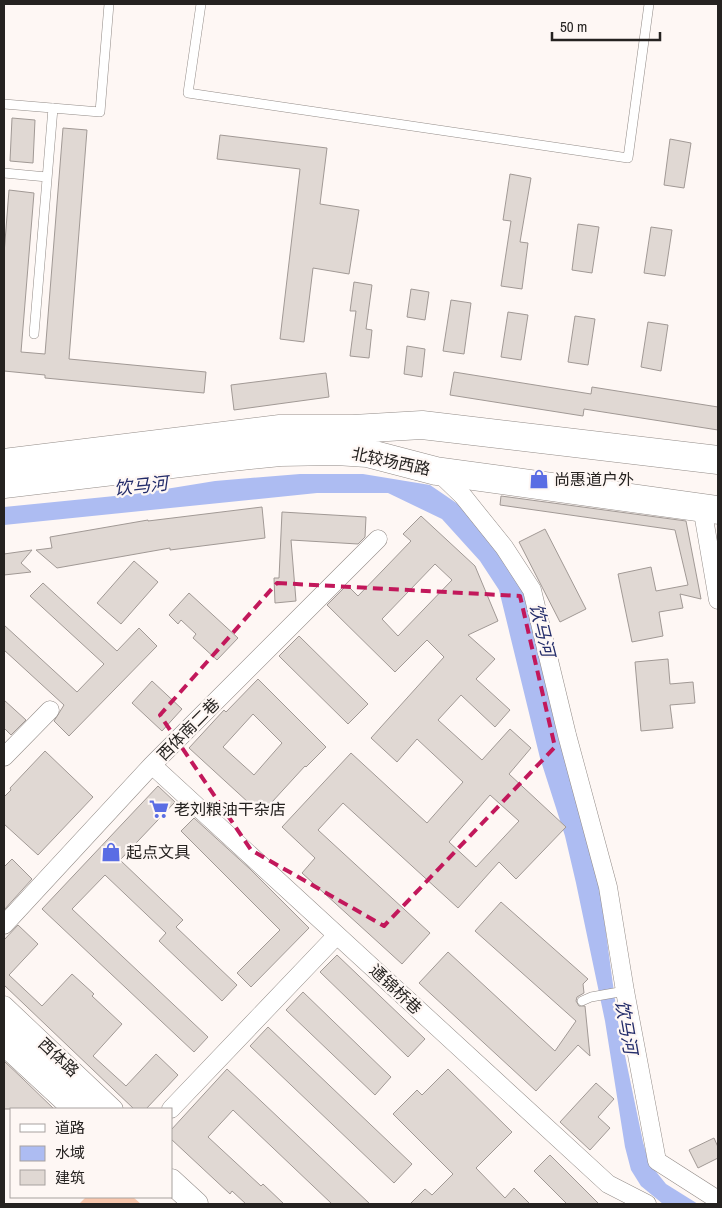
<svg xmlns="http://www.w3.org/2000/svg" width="722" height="1208" font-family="'Archivo Narrow','Noto Sans SC',sans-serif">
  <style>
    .green { fill: #f8c6ac }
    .water { fill: #adbcf2 }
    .building { fill: #e0d8d3; stroke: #a19995; fill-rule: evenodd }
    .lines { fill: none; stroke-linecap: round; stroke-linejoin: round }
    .lane-casing { stroke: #938c88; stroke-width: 10 }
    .street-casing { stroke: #938c88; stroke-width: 19 }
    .secondary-casing { stroke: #938c88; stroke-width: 25 }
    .primary-casing { stroke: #938c88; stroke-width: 29 }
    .lane { stroke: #fff; stroke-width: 9 }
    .street { stroke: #fff; stroke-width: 18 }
    .secondary { stroke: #fff; stroke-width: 24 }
    .primary { stroke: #fff; stroke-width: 28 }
    .marked { fill: none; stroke: #c2185b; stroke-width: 4; stroke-dasharray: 10 6; stroke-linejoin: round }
    .labels { text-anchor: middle; stroke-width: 4.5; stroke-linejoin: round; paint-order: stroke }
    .street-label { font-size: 16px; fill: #252220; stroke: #fef7f4 }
    .poi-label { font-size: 16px; fill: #252220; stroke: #fef7f4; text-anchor: start }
    .water-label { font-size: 18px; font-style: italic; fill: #232c6a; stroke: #fef7f4 }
  </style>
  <rect width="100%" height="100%" fill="#fef7f4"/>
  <path class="green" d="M 86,1197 L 133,1197 L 141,1204 L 79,1204 Z"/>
  <path class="water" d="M 300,474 L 363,474 L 430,485 L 471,513 L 531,596 L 595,851 L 618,1022 L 643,1142 L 649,1163 L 666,1184 L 698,1204 L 663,1204 L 641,1186 L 631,1170 L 625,1147 L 605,1021 L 576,883 L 565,836 L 540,758 L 499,590 L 480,561 L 442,519 L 388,493 L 317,493 L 4,525 L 4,507 L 135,494 L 215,481 Z"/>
  <path class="building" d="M 12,118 L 35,120 L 33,163 L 10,161 Z
    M 63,128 L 87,130 L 69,359 L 206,372 L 204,393 L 45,378 L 45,375 L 4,371 L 4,254 L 9,190 L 34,193 L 21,352 L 45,354 Z
    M 220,135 L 327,148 L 320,204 L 359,210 L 349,274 L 313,268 L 304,342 L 280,339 L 300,169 L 217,159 Z
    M 670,139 L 691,143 L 684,188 L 664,185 Z
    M 510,174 L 531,178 L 520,242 L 528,243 L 522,289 L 501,286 L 511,221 L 503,220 Z
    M 578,224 L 599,227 L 592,273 L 572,270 Z
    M 651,227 L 672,230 L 665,276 L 644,273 Z
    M 354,282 L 372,285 L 366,329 L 372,330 L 369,358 L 350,356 L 356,311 L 350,311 Z
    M 411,289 L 429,292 L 425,320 L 407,317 Z
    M 451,300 L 471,303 L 464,354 L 443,351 Z
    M 508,312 L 528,315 L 521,360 L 501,357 Z
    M 575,316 L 595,319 L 588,365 L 568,362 Z
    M 648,322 L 668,325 L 661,371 L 641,367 Z
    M 407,346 L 425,349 L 422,377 L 404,374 Z
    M 454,372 L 591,394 L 592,387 L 718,407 L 718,430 L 584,409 L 583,416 L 450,395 Z
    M 326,373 L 329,397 L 234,410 L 231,385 Z
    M 501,496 L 686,521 L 701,599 L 680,594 L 683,608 L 659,612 L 663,636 L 632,642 L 618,574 L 651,567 L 656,591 L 688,585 L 675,530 L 500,505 Z
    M 262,507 L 265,538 L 170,550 L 170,548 L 57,568 L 36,550 L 52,548 L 50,537 L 148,520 L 148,521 Z
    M 282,512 L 366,517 L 365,537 L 358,544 L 291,540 L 296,601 L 275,603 L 274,578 L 279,578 Z
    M 421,516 L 475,566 L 498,621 L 468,635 L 495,659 L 476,679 L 510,710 L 495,727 L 461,695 L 438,720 L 482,760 L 510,729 L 531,748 L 509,774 L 566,827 L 516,879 L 499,862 L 458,908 L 343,803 L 318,830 L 430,933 L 402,964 L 302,873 L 315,858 L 282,827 L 351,753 L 427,823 L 463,782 L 417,739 L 397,762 L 371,738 L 444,657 L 427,640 L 395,672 L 327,605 L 347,585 L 358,596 L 411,541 L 403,534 ZM 435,564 L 452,580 L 398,636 L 382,619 ZM 490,795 L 519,821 L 476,867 L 449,842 Z
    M 545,529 L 586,609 L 560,622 L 519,542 Z
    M 32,550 L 21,563 L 31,572 L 4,575 L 4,554 Z
    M 134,561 L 158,582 L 121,624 L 97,603 Z
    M 43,583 L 117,651 L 139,628 L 157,646 L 69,736 L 54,721 L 64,705 L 4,650 L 4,625 L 77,692 L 104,664 L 30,596 Z
    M 189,593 L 238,638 L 217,660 L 193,638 L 196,634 L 181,620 L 178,624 L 169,615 Z
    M 299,636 L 368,704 L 348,724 L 279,656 Z
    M 668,659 L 670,684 L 693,682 L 695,703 L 670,705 L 673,728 L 641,731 L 635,662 Z
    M 258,679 L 326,747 L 306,767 L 305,766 L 261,814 L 189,748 L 224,710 L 226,712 ZM 253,714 L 282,743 L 254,775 L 223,747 Z
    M 152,681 L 182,709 L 162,731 L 132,703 Z
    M 4,700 L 26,720 L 11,735 L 4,728 Z
    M 45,751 L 93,797 L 38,855 L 4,824 L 4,797 L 11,790 L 10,788 Z
    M 158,786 L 175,802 L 120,860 L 183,920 L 176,927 L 237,985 L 222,1001 L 159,941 L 166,933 L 105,875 L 72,909 L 208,1037 L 194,1052 L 42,909 Z
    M 194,818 L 250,869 L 309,928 L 251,987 L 237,973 L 280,930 L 181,831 Z
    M 12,859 L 32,879 L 4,910 L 4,867 Z
    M 501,902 L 588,979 L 583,984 L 584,993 L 577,997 L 576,1001 L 579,1006 L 585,1006 L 590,1056 L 578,1045 L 536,1091 L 419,983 L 448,952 L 555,1051 L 576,1021 L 475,931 Z
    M 18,925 L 38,944 L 9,975 L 42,1006 L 72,974 L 94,994 L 92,996 L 122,1024 L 93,1056 L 126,1086 L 156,1054 L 178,1075 L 146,1109 L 134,1109 L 4,985 L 4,940 Z
    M 337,955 L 425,1039 L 408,1057 L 320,972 Z
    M 303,992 L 391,1077 L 375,1095 L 286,1010 Z
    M 268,1027 L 412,1164 L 394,1183 L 250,1046 Z
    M 4,1061 L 22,1078 L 54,1109 L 4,1109 Z
    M 227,1069 L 370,1204 L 332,1204 L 233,1110 L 208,1137 L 261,1186 L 263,1184 L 284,1204 L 246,1204 L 232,1191 L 230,1194 L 171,1139 L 171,1130 Z
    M 448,1069 L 512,1132 L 476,1168 L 505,1198 L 514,1188 L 530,1204 L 410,1204 L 425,1189 L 432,1195 L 453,1174 L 393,1114 L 417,1090 L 422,1095 Z
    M 596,1083 L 614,1099 L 598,1117 L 610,1128 L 590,1150 L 560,1122 Z
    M 714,1138 L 718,1147 L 718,1158 L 698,1168 L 689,1150 Z
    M 550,1155 L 599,1204 L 567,1204 L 534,1171 Z"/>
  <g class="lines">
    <defs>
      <path id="lane" d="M 201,4 L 188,93 L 628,158 L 649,4
        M 4,104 L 100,112 L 109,4
        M 4,173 L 47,177
        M 34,334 L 53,108
        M 582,1001 L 591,997 L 625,991"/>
      <path id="street" d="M 438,472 L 463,496 L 504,547 L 532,590 L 567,735 L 608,887 L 625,991 L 657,1161 L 718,1200
        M 702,507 L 718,600
        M 4,757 L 50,710
        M 152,765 L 608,1184 L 647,1204
        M 4,925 L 152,765 L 378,539
        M 4,1005 L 114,1109
        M 4,1047 L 71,1109
        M 171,1109 L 337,935"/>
      <path id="secondary" d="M 4,1023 L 97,1109
        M 171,1181 L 196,1204"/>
      <path id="primary" d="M 4,463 L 280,429 L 353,429 L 422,425 L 718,460
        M 4,484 L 222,458 L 280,452 L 336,451 L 367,453 L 436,471 L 718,510"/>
    </defs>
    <use href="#lane" class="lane-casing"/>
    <use href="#street" class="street-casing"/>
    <use href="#secondary" class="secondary-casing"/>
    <use href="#primary" class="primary-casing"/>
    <use href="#lane" class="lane"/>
    <use href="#street" class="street"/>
    <use href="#secondary" class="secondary"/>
    <use href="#primary" class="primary"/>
  </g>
  <path class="marked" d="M 277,583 L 520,596 L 555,747 L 384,926 L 251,850 L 160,715 Z"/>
  <defs>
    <symbol id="shop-bare" viewBox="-9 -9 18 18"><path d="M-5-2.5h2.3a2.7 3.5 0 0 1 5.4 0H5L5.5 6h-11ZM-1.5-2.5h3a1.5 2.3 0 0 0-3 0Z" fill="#5a6de4" stroke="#fef7f4" stroke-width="2.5" paint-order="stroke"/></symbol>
    <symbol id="supermarket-bare" viewBox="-9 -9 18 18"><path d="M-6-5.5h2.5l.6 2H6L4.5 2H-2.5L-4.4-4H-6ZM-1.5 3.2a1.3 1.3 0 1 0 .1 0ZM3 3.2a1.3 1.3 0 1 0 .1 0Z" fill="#5a6de4" stroke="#fef7f4" stroke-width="2.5" paint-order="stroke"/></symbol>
  </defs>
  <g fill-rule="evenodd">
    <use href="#shop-bare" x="525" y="465" width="28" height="28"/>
    <use href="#supermarket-bare" x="145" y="795" width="28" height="28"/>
    <use href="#shop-bare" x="97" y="838" width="28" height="28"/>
  </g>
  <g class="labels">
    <g class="street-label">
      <text transform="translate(391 461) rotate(12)" y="6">北较场西路</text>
      <text transform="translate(188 729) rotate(-45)" y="6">西体南二巷</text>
      <text transform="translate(396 989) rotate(43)" y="6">通锦桥巷</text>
      <text transform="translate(59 1057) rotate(43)" y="6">西体路</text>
    </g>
    <g class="poi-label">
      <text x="554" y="485">尚惠道户外</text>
      <text x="174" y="815">老刘粮油干杂店</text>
      <text x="126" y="858">起点文具</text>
    </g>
    <g class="water-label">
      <text transform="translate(141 486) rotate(-6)" y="6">饮马河</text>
      <text transform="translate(542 630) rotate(76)" y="6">饮马河</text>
      <text transform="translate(626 1027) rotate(80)" y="6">饮马河</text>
    </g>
  </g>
  <rect width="722" height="1208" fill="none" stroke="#252220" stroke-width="10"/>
  <rect x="10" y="1108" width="162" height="90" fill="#fef7f4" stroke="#a7a29f"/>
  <rect x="20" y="1124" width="25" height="8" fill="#ffffff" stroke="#a7a29f"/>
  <text x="55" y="1133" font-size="15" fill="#252220">道路</text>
  <rect x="20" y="1146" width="25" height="15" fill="#adbcf2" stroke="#a7a29f"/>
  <text x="55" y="1158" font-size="15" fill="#252220">水域</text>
  <rect x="20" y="1170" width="25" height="15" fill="#e0d8d3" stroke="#a7a29f"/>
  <text x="55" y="1183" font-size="15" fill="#252220">建筑</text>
  <path d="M552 32v8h108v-8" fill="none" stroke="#252220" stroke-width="2.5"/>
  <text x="560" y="32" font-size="15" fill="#252220" stroke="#fef7f4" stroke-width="4" paint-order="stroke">50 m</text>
</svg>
